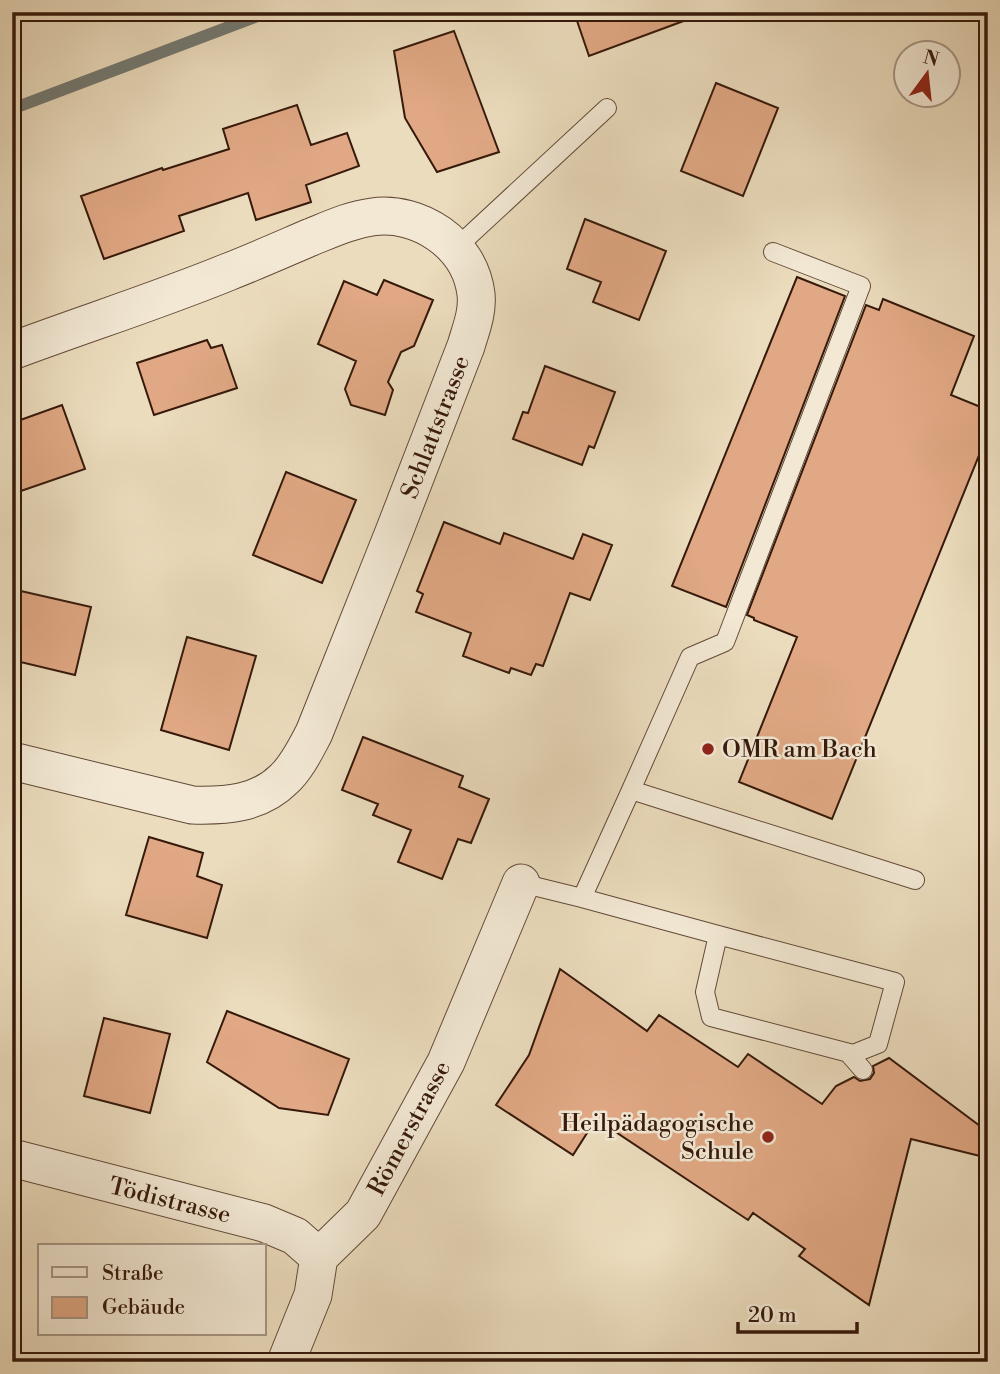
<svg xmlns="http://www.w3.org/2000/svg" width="1000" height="1374" font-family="'Libre Bodoni',serif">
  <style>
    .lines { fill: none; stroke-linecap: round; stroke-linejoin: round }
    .stream { stroke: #737a73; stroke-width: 12 }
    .building { fill: #e0a884; stroke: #36190b; stroke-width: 2 }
    .lane-casing { stroke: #634a38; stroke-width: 20 }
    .street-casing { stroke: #634a38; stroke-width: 39 }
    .lane { stroke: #f2e8d4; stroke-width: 18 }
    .street { stroke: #f2e8d4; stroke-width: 37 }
    .poi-dot { fill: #8f2418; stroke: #f2e8d4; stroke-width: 2.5 }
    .labels { text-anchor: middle; stroke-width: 5; stroke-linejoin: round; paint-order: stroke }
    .street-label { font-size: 24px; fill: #36190b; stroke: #f2e8d4 }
    .poi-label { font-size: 24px; fill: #36190b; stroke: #f2e8d4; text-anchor: start }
  </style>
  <rect width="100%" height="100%" fill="#ebdcbd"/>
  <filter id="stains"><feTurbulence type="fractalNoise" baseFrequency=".00286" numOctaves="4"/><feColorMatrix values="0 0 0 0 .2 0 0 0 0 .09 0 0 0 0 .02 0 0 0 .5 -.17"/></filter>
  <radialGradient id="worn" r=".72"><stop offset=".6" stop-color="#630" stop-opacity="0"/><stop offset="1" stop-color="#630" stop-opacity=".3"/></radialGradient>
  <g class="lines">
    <path class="stream" d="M 12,109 L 268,12"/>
  </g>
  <path class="building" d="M 574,12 L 696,12 L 697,16 L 589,56 Z
    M 454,31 L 499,152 L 437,172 L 405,118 L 394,51 Z
    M 716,83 L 778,108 L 743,196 L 681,171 Z
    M 297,105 L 311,145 L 347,133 L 359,166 L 306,185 L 311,202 L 256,220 L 248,193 L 179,216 L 184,231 L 104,259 L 81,196 L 162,168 L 163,170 L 229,149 L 223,129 Z
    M 585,219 L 666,251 L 639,320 L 593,302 L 601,282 L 567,269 Z
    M 797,277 L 845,296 L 726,607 L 672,586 Z
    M 384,280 L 433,300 L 414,346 L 401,352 L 388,382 L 393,390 L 385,415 L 351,405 L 345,389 L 356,361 L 318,344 L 344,281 L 377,295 Z
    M 883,299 L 974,336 L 951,395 L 988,410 L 988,433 L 832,819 L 739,782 L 797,637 L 754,620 L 754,618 L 747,615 L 866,305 L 879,310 Z
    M 207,340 L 211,348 L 222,345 L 237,388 L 154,415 L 137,363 Z
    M 545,366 L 615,392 L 594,448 L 589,446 L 582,465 L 513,439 L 523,412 L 528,413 Z
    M 62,405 L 85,469 L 12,494 L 12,423 Z
    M 286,472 L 356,500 L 322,583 L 253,555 Z
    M 444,522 L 500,544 L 504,533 L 573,559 L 583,534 L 612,545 L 590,600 L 570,593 L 543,666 L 536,664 L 531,675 L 511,668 L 509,673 L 463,656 L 471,633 L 416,612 L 423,594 L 417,591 Z
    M 12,589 L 91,607 L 75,675 L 12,660 Z
    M 187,637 L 256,656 L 229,750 L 161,730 Z
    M 363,737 L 463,776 L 459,787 L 489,799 L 471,843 L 458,839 L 442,879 L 398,862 L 411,830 L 373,815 L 378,804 L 342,790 Z
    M 149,837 L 203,853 L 197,876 L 222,885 L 207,938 L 126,915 Z
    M 560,969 L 647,1031 L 659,1015 L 738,1067 L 748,1054 L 822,1104 L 836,1086 L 854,1077 L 860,1081 L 870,1079 L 874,1073 L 873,1066 L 889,1058 L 988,1132 L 988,1158 L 911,1139 L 869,1305 L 799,1256 L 805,1249 L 753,1213 L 748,1220 L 596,1119 L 573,1155 L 496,1105 L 529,1055 Z
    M 227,1011 L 349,1059 L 328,1115 L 279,1108 L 207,1062 Z
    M 104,1018 L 170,1034 L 150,1113 L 84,1096 Z"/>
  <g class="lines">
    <defs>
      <path id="lane" d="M 456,248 L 607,108
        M 631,790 L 915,880
        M 521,883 L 582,898 L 718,935 L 895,982 L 878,1044 L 853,1054 L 711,1017 L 705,992 L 718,935
        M 582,898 L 631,790 L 690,657 L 725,642 L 861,286 L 773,252
        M 849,1054 L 863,1070"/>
      <path id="street" d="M 12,351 C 84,324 157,301 228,272 C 256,261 283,249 311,237 C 331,229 350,220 372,217 C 419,210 470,244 476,294 C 478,312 471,329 466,346 L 394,532 L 314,733 C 306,748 297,767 284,779 C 259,804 226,806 192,805 L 12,761
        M 12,1158 L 264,1223 L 295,1236 L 319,1257
        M 286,1362 L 313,1295 L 319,1257 L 363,1214 L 446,1062 L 521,883"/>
    </defs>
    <use href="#lane" class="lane-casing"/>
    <use href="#street" class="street-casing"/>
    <use href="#lane" class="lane"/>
    <use href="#street" class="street"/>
  </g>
  <g class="poi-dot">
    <circle cx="708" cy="749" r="7"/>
    <circle cx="768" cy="1137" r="7"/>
  </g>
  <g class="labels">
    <g class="street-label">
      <text transform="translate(435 427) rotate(-69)" y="8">Schlattstrasse</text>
      <text transform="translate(409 1128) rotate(-62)" y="8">Römerstrasse</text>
      <text transform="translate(170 1200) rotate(14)" y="8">Tödistrasse</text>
    </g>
    <g class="poi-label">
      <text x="722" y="757">OMR am Bach</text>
      <text x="754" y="1131" text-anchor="end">Heilpädagogische<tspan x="754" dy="28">Schule</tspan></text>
    </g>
  </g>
  <rect width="1000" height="1374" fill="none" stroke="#ebdcbd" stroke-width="42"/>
  <rect x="14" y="14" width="972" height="1346" fill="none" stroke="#36190b" stroke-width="3.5"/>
  <rect x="21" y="21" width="958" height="1332" fill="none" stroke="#36190b" stroke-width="2"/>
  <rect x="38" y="1244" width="228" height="91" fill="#f2e8d4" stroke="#a79584" stroke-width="2"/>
  <rect x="52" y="1267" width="35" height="10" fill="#f2e8d4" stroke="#a79584" stroke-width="2"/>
  <text x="102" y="1280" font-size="21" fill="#36190b">Straße</text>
  <rect x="52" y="1297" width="35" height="21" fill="#e0a884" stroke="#a79584" stroke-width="2"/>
  <text x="102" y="1314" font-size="21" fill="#36190b">Gebäude</text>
  <g transform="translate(927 74) rotate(15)"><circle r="33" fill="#f2e8d4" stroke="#a79584" stroke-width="2"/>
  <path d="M0-5L12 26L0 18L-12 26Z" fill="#8f2418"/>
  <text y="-10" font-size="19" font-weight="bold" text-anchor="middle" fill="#36190b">N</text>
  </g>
  <path d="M738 1322v10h119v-10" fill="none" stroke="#36190b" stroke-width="3.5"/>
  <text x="748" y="1322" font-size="21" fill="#36190b" stroke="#f2e8d4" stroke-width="5" paint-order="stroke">20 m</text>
  <rect width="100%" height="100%" filter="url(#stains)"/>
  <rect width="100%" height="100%" fill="url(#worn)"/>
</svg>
